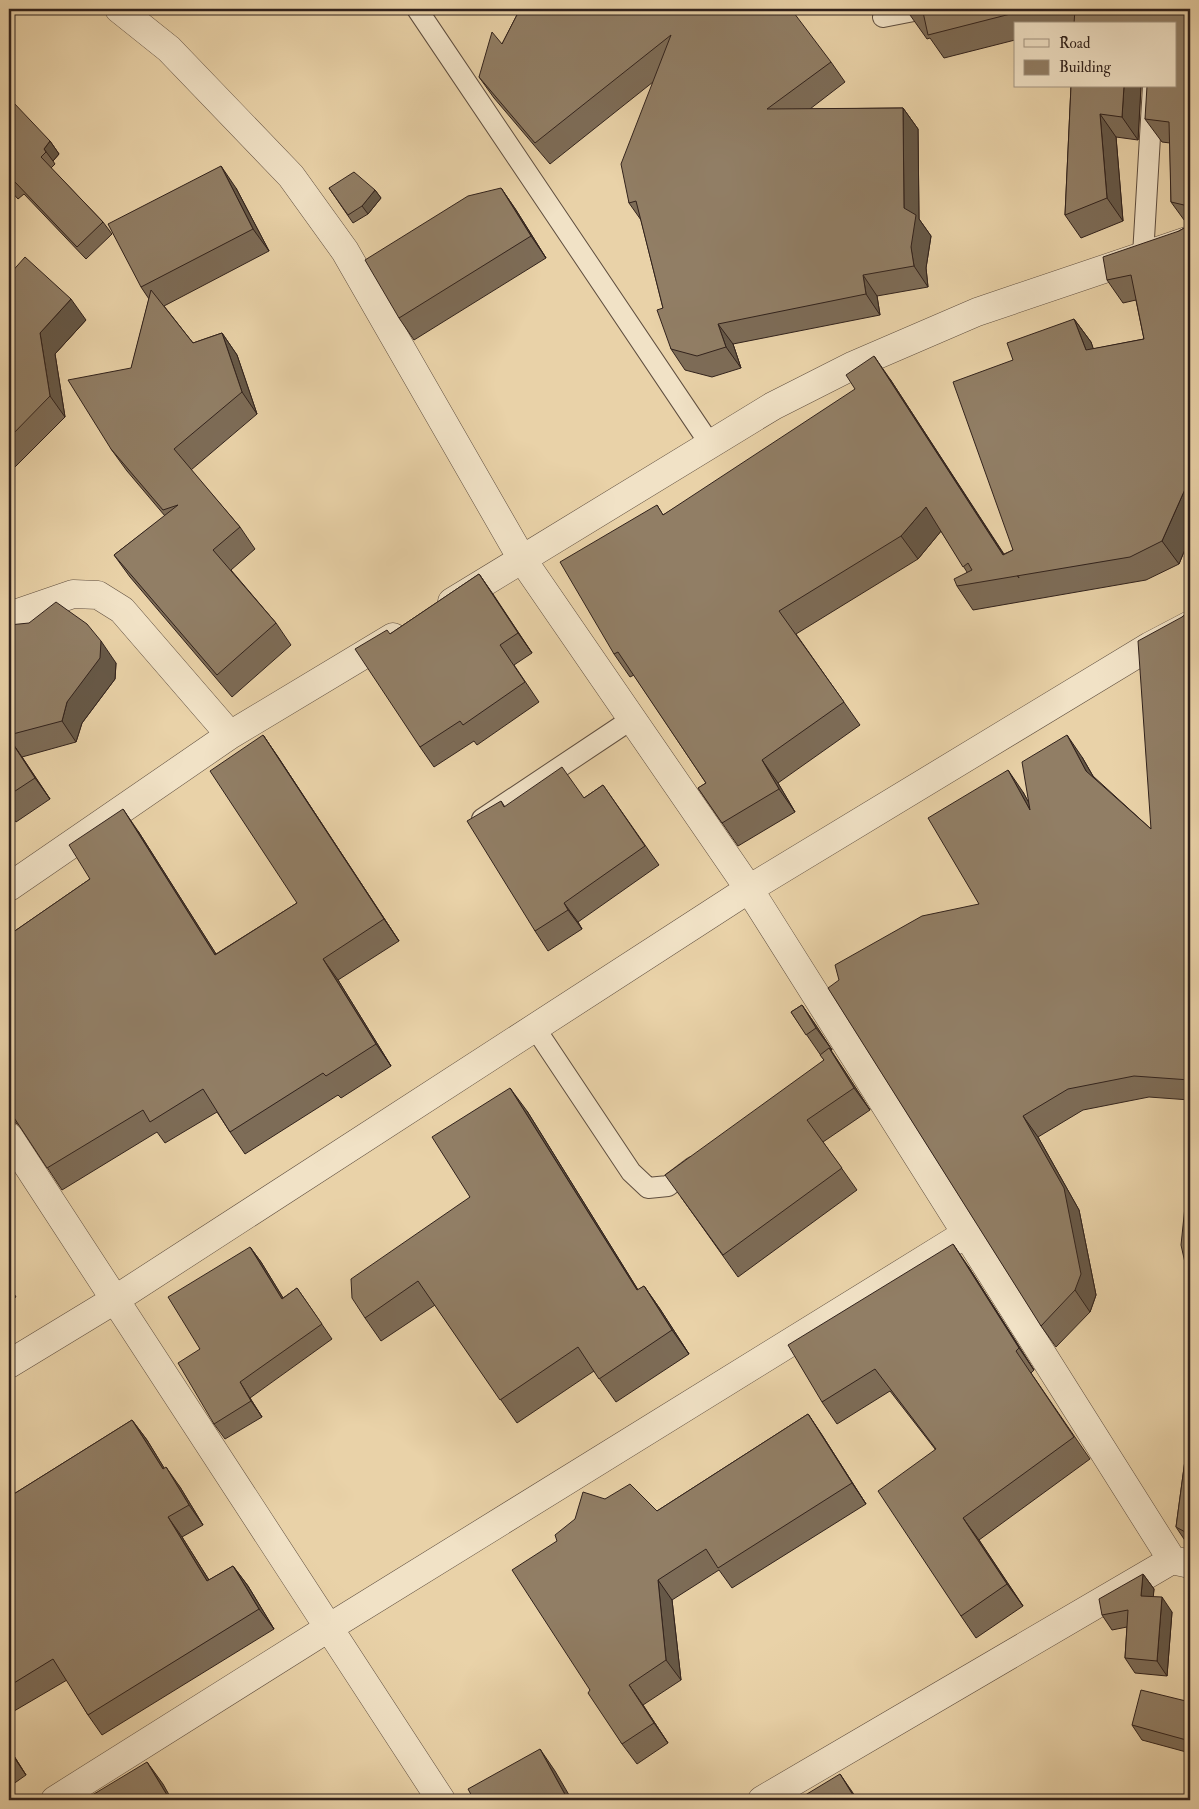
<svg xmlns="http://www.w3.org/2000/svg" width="1199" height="1809" font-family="'IM FELL Double Pica',serif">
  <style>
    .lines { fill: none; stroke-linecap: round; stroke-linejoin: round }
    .lane-casing { stroke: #5f4e3f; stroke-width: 22 }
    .street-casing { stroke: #5f4e3f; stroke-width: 29 }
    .lane { stroke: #f1e2c6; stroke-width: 20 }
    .street { stroke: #f1e2c6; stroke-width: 28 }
    .wall { fill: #7d6c57; stroke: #31221c }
    .shaded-wall { fill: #665847; stroke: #31221c }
    .building { fill: #917e65; stroke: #31221c }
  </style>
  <rect width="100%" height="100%" fill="#e9d2a8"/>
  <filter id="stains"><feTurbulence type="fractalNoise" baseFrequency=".004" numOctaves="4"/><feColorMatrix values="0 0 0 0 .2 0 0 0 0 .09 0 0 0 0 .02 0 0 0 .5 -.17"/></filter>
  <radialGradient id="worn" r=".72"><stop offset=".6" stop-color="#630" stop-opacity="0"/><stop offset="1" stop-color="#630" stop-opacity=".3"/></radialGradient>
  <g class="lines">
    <defs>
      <path id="lane" d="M 417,9 L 710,444
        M 883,17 L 924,9
        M 1143,255 L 1153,86
        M 482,819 L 632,719
        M 535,1028 L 631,1172 L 648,1188 L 668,1186 L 693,1167"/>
      <path id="street" d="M 119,9 L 169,49 L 291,176 L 345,251 L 522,559 L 749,889 L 1172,1560
        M 452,602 L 773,406 L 854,365 L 977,312 L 1190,240
        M 9,616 L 73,594 L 98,595 L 122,610 L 230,735
        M 9,887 L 230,735 L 393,637
        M 9,1137 L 441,1800
        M 9,1364 L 116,1299 L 749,889 L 1150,646 L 1190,625
        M 55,1800 L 330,1627 L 967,1233
        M 762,1800 L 1172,1560 L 1190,1564"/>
    </defs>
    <use href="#lane" class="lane-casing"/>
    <use href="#street" class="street-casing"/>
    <use href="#lane" class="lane"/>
    <use href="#street" class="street"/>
  </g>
  <path class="wall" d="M 520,9 L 831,62 L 845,82 L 810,109 L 903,108 L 918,129 L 919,219 L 931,236 L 926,268 L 928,287 L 877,296 L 880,315 L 733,344 L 741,368 L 712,377 L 685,370 L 671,349 L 663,308 L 641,220 L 629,203 L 653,82 L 550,164 L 494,98 L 479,77 L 502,44 Z
    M 909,9 L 1142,9 L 1142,11 L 1190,9 L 1190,537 L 1179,564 L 1146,580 L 973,610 L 957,586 L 967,572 L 941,531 L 918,559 L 796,634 L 860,725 L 778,783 L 795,812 L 738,846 L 698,788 L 706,783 L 634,675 L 630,677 L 614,654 L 657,505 L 663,515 L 890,379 L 1004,554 L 1013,550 L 1013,360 L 1074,319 L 1091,342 L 1093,349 L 1144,339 L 1136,300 L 1123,303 L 1107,280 L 1179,231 L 1186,227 L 1187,224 L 1171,202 L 1170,143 L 1162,142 L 1145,119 L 1175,24 L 1015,24 L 1015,40 L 944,58 L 930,38 L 927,39 L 910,15 Z
    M 1071,86 L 1141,86 L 1138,140 L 1116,137 L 1123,221 L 1081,238 L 1065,215 Z
    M 9,106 L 50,141 L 59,154 L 53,161 L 55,164 L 51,168 L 103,222 L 112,234 L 86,259 L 24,194 L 18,199 L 9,189 Z
    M 236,188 L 269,251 L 164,306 L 193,343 L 222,333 L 237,355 L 257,414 L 191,470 L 240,527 L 255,549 L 231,570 L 276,623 L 291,645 L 232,697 L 130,577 L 114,555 L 165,516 L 127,471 L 111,449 L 149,299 L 141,287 Z
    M 329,188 L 375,190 L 381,198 L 368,214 L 353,223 Z
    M 501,188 L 516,210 L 546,258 L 414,340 L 399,318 Z
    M 9,275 L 86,320 L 55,354 L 65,417 L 12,470 L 9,466 Z
    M 479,574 L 532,653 L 514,665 L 539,702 L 477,745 L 474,741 L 434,767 L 420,747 L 390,634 Z
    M 1190,610 L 1190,1100 L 1149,1097 L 1083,1110 L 1038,1137 L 1079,1210 L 1096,1295 L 1090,1312 L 1056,1347 L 1041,1326 L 979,904 L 1023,792 L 1028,802 L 1082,757 L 1093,776 L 1151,829 L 1182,617 Z
    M 9,625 L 116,663 L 115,679 L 82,723 L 76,742 L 22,757 L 50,799 L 16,822 L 9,812 Z
    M 263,735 L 278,757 L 399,941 L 338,980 L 391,1066 L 341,1098 L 338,1095 L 245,1154 L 230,1132 L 217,1112 L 165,1143 L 157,1132 L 62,1190 L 20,1126 L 16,1123 L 9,1122 L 9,935 L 90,879 L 138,831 L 216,954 L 297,903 Z
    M 603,785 L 659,865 L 578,922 L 582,929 L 548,951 L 535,931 L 501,801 L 505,807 L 584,798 Z
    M 802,1005 L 817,1027 L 832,1050 L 831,1050 L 870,1110 L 823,1142 L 857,1190 L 738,1277 L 681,1197 L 824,1060 L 791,1012 Z
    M 527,1111 L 638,1290 L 644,1286 L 660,1309 L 689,1354 L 616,1402 L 594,1371 L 517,1423 L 435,1305 L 381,1341 L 365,1318 L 470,1197 Z
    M 250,1247 L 261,1262 L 283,1298 L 297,1288 L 332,1339 L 250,1398 L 262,1417 L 225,1439 L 214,1424 L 200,1349 Z
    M 968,1266 L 1034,1370 L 1031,1373 L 1090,1459 L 979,1540 L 1023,1606 L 976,1638 L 961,1616 L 935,1449 L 890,1391 L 837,1424 L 822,1402 Z
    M 9,1285 L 16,1297 L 9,1301 Z
    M 808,1414 L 822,1435 L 866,1504 L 732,1588 L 719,1570 L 672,1600 L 681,1680 L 643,1705 L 668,1743 L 637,1764 L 622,1744 L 590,1690 L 557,1541 L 605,1499 L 657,1511 Z
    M 132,1420 L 147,1440 L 164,1468 L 180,1487 L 203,1525 L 182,1537 L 209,1580 L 233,1566 L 248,1586 L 274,1629 L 102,1735 L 88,1715 L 67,1680 L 9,1714 L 9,1497 Z
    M 1190,1423 L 1190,1548 L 1176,1527 Z
    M 1143,1574 L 1154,1589 L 1153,1597 L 1172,1612 L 1167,1676 L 1135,1673 L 1125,1658 L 1127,1627 L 1112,1630 L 1102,1615 Z
    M 1190,1702 L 1190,1753 L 1142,1740 L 1132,1725 Z
    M 9,1748 L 26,1775 L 9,1787 Z"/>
  <path class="shaded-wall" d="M 1131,9 L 1142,9 L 1142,24 Z
    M 1124,86 L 1141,86 L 1138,140 L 1122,117 Z
    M 903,108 L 918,129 L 919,219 L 931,236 L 926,268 L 928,287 L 914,266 L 904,208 Z
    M 1100,114 L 1116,137 L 1123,221 L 1107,198 Z
    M 50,141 L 59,154 L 53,161 L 44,149 Z
    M 221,166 L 236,188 L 269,251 L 253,229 Z
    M 501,188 L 516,210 L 546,258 L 531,236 Z
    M 375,190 L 381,198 L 368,214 L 362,206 Z
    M 863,275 L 877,296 L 880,315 L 866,294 Z
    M 71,299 L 86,320 L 55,354 L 65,417 L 50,396 L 40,333 Z
    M 1074,319 L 1091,342 L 1102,373 L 1086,350 Z
    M 718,324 L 733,344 L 741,368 L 726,347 Z
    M 222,333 L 237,355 L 257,414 L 242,392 Z
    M 874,356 L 890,379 L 1019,578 L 1003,555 Z
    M 1190,478 L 1190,537 L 1179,564 L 1162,541 Z
    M 926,507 L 942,530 L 918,559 L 901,536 Z
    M 479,574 L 493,594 L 532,653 L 518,633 Z
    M 101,641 L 116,663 L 115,679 L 82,723 L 76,742 L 62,721 L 67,702 Z
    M 263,735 L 278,757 L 399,941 L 384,919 Z
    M 1067,735 L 1082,757 L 1102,792 L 1086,771 Z
    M 9,738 L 22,757 L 50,799 L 35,778 Z
    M 762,760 L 778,783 L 795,812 L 779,789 Z
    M 1008,770 L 1023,792 L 1045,832 L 1030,810 Z
    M 123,809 L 138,831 L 230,976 L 215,955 Z
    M 564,903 L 578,922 L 582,929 L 568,910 Z
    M 323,959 L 338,980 L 391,1066 L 376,1044 Z
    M 802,1005 L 817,1027 L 832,1050 L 816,1028 Z
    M 829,1048 L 844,1070 L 870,1110 L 854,1088 Z
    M 510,1088 L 527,1111 L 653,1314 L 637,1290 Z
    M 1023,1116 L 1038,1137 L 1079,1210 L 1096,1295 L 1090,1312 L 1075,1290 Z
    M 953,1244 L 968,1266 L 1034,1370 L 1019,1348 Z
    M 250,1247 L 261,1262 L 293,1314 L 282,1299 Z
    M 644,1286 L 660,1309 L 689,1354 L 672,1330 Z
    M 240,1382 L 250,1398 L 262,1417 L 251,1401 Z
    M 808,1414 L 822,1435 L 866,1504 L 852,1483 Z
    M 132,1420 L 147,1440 L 177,1489 L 163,1469 Z
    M 166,1467 L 180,1487 L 203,1525 L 189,1505 Z
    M 168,1517 L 182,1537 L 222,1601 L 207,1581 Z
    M 963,1518 L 979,1540 L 1023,1606 L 1007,1584 Z
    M 233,1566 L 248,1586 L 274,1629 L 259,1609 Z
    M 1143,1574 L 1154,1589 L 1152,1611 L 1141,1596 Z
    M 658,1580 L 672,1600 L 681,1680 L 666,1660 Z
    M 1162,1597 L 1172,1612 L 1167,1676 L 1157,1661 Z
    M 629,1685 L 643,1705 L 668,1743 L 654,1723 Z
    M 9,1748 L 26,1775 L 9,1750 Z
    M 540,1749 L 555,1771 L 572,1800 L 568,1800 Z
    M 147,1762 L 163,1784 L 172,1800 L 170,1800 Z
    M 840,1774 L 853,1793 L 858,1800 L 856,1800 Z"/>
  <path class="building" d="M 520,9 L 791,9 L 831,62 L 767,109 L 903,108 L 904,208 L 916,215 L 911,247 L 914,266 L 863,275 L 866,294 L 718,324 L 726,347 L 697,356 L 671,349 L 657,310 L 663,308 L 636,201 L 629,203 L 621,164 L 671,35 L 535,143 L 479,77 L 492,32 L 502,44 Z
    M 909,9 L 1030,9 L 928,35 L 923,12 L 910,15 Z
    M 1075,9 L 1131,9 L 1133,12 L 1145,10 L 1146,9 L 1190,9 L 1190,478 L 1162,541 L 1130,557 L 957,586 L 954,579 L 972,570 L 968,563 L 963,567 L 926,507 L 901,536 L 779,611 L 844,702 L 762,760 L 779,789 L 722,823 L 698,788 L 706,783 L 618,652 L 614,654 L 560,562 L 657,505 L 663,515 L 855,389 L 846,375 L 874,356 L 1003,555 L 1013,550 L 953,382 L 1013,360 L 1007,343 L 1074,319 L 1086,350 L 1144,339 L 1131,275 L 1107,280 L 1103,257 L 1179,231 L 1186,227 L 1189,220 L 1189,212 L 1184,205 L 1171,202 L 1169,122 L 1145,119 L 1147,86 L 1175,86 L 1175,24 L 1074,24 Z
    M 1071,86 L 1124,86 L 1122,117 L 1100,114 L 1107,198 L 1065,215 Z
    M 13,102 L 50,141 L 44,149 L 46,152 L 41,157 L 103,222 L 77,247 L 15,182 L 9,187 L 9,106 Z
    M 221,166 L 253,229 L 141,287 L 108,224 Z
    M 354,172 L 375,190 L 362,206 L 348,215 L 329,188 Z
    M 501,188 L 531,236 L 399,318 L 365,260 L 468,196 Z
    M 25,257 L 71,299 L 40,333 L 50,396 L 9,438 L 9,275 Z
    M 151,290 L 193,343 L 222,333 L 242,392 L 174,449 L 240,527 L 213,550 L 276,623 L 217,675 L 114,555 L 178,505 L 163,510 L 111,449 L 68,380 L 131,368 Z
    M 479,574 L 518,633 L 500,645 L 525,682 L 463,725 L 460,721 L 420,747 L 355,649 L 387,630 L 390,634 Z
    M 56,602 L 87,624 L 101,641 L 100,658 L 67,702 L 62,721 L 9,735 L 9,625 L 29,623 Z
    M 1190,610 L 1190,1080 L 1134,1076 L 1068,1089 L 1023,1116 L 1064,1188 L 1081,1274 L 1075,1290 L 1041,1326 L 828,988 L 839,980 L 835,965 L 922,916 L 979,904 L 928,818 L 1008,770 L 1030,810 L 1022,762 L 1067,735 L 1086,771 L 1151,829 L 1138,641 L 1182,617 L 1189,611 Z
    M 263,735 L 384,919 L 323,959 L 376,1044 L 326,1076 L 323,1073 L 230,1132 L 203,1089 L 150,1122 L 143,1110 L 47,1168 L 9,1110 L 9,935 L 90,879 L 69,845 L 123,809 L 215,955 L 297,903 L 210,771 Z
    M 9,738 L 35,778 L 9,795 Z
    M 562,767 L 584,798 L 603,785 L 645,846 L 564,903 L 568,910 L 535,931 L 467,821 L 501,801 L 504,807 Z
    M 802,1005 L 816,1028 L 806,1035 L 791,1012 Z
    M 829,1048 L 854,1088 L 807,1120 L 842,1168 L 723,1255 L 665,1175 L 824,1060 L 820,1055 Z
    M 510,1088 L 637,1290 L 644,1286 L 672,1330 L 599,1379 L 578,1347 L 500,1400 L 418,1281 L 365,1318 L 352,1298 L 351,1279 L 470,1197 L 432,1137 Z
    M 1186,1197 L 1190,1198 L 1190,1277 L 1188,1276 L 1181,1245 Z
    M 953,1244 L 1019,1348 L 1016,1351 L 1074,1437 L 963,1518 L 1007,1584 L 961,1616 L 878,1491 L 936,1449 L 875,1369 L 822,1402 L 788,1345 Z
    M 250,1247 L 282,1299 L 297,1288 L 322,1324 L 240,1382 L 251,1401 L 214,1424 L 178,1363 L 200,1349 L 168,1297 Z
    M 808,1414 L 852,1483 L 718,1568 L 706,1549 L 658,1580 L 666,1660 L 629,1685 L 654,1723 L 622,1744 L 588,1693 L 590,1690 L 512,1570 L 557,1541 L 555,1535 L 575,1519 L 583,1492 L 605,1499 L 630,1484 L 657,1511 Z
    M 132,1420 L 163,1469 L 166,1467 L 189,1505 L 168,1517 L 207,1581 L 233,1566 L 259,1609 L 88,1715 L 53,1659 L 9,1686 L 9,1497 Z
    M 1190,1423 L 1190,1534 L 1187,1533 L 1176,1527 Z
    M 1143,1574 L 1141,1596 L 1162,1597 L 1157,1661 L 1125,1658 L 1128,1610 L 1102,1615 L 1099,1599 Z
    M 1141,1690 L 1190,1702 L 1190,1741 L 1132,1725 Z
    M 540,1749 L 568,1800 L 474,1800 L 468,1789 Z
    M 9,1750 L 12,1755 L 9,1758 Z
    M 147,1762 L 170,1800 L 84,1800 Z
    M 840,1774 L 856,1800 L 797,1800 Z"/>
  <rect width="1199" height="1809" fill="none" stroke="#e9d2a8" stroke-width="30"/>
  <rect x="10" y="10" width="1179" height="1789" fill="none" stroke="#31221c" stroke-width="2.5"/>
  <rect x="15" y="15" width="1169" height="1779" fill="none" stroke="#31221c"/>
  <rect x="1014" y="22" width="162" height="65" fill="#f1e2c6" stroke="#a49582"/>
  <rect x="1024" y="39" width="25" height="8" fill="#f1e2c6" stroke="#a49582"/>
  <text x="1059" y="48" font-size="15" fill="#31221c">Road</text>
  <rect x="1024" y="60" width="25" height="15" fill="#917e65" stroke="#a49582"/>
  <text x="1059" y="72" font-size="15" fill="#31221c">Building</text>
  <rect width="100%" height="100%" filter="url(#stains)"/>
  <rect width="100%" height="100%" fill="url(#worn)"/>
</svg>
